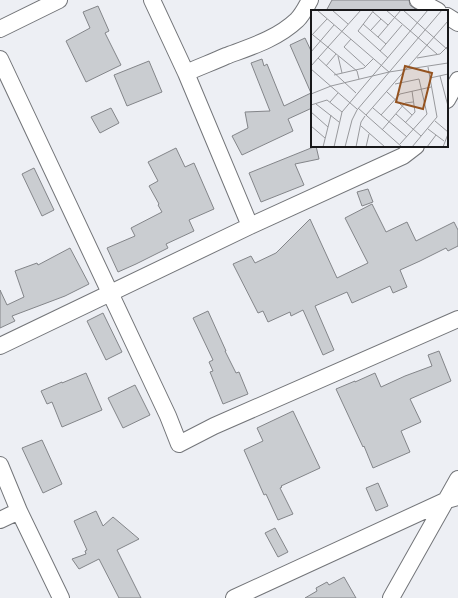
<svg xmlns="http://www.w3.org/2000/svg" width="458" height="598" font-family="Signika,sans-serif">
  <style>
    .building { fill: #cacdd1; stroke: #838589 }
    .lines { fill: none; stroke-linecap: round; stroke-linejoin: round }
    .street-casing { stroke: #737579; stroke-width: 18 }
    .street { stroke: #fff; stroke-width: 16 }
    .inset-road { fill: none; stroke: #98999d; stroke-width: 1 }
    .view { fill: #94521f; fill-opacity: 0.15; stroke: #94521f; stroke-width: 2 }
    .inset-edge { fill: none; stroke: #18181a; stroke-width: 2 }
  </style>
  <rect width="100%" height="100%" fill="#edeff4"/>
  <path class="building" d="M 332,0 L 409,0 L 410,5 L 418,11 L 326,11 Z
    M 98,6 L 109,31 L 105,33 L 121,65 L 86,82 L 66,41 L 90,28 L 83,12 Z
    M 305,38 L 312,53 L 312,108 L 288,119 L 293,131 L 242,155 L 232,136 L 248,128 L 245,112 L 270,111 L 251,63 L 262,59 L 264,66 L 267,64 L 284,106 L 311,93 L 290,45 Z
    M 149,61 L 162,92 L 127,106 L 114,75 Z
    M 111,108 L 119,123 L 100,133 L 91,117 Z
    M 316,146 L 319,159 L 295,164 L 304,185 L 261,202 L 249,173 Z
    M 176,148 L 185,167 L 194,163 L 214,209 L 189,220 L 194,231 L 166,244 L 168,248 L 136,264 L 118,272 L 107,248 L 135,236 L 131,228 L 162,212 L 158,205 L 159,204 L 149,186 L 158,181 L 148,162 Z
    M 34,168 L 54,210 L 42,216 L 22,174 Z
    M 368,189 L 373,202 L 362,206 L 357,192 Z
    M 372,204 L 386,232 L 407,222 L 416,241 L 454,222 L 458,230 L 458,246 L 448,251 L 446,248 L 420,261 L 400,270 L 407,287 L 393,293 L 390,286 L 352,303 L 347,292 L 315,306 L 334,350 L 323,355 L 303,310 L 291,316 L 290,312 L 268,322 L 263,311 L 258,313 L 233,264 L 251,256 L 255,263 L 276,253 L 310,219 L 337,278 L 368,263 L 345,218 Z
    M 70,248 L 89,284 L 65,296 L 12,316 L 15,321 L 0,328 L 0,290 L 7,305 L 24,297 L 15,271 L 37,263 L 38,265 Z
    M 208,311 L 226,351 L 225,351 L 236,373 L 239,372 L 248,394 L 223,404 L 210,372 L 213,371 L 209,362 L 213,360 L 193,318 Z
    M 103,313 L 122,352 L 106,360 L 87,321 Z
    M 439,351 L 451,381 L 410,399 L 421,422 L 401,431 L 410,452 L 373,468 L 364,446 L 363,447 L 336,389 L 355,381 L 355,382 L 375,373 L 381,387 L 405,376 L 432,366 L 428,355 Z
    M 86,373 L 102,410 L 62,427 L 52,402 L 47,404 L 41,391 L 62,382 L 62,383 Z
    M 135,385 L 150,415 L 123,428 L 108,398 Z
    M 293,411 L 320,468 L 281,486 L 282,487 L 280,488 L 293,514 L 278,520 L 266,494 L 264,495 L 244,450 L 263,441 L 257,428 Z
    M 42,440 L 62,484 L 43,493 L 22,448 Z
    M 378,483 L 388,506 L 376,511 L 366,488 Z
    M 96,511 L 103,526 L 113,517 L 139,539 L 117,550 L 141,598 L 119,598 L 99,559 L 79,569 L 72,559 L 86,554 L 85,551 L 87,550 L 74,521 Z
    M 275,528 L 288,552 L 278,557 L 265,533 Z
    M 344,577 L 356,598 L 305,598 L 317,591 L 316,588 L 327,582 L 329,585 Z"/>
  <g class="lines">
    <defs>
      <path id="street" d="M 152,0 L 186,73 L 250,226
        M 418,0 L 438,11
        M 447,16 L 458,23
        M 0,29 L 59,0
        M 0,59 L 168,416 L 179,444 L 214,426 L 458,319
        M 186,73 C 199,67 213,62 226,56 C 250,47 277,39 297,20 C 303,14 306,7 310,0
        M 447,100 L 458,80
        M 0,346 L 250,226 L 403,156 L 416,146
        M 0,465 L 19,511 L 61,598
        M 0,520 L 19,511
        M 234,598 L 447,500 L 458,497
        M 391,598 L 458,479"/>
    </defs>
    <use href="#street" class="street-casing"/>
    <use href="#street" class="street"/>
  </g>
  <g transform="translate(311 10)">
    <rect width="137" height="137" fill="#edeff4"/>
    <path class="inset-road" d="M 6,0 L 78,62M 21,0 L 37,14M 63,0 L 47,21 L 77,48M 75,0 L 126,44M 92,0 L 137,40M 62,2 L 77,15M 52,14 L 75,34M 60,20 L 70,9M 2,25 L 46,61 L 48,69M 0,26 L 16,9M 67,27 L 90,0M 40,29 L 33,37 L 55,57M 69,41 L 91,15M 0,42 L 23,15M 27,46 L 31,63M 7,48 L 45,83M 106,48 L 129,44 L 137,36M 0,56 L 50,0M 15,56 L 25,44M 0,59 L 46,99M 23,65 L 53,58 L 62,49M 129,66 L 137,96M 119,68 L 137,64M 84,74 L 108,69 L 116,104 L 89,134M 76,82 L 101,105M 0,84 L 20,76 L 78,62 L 137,53M 19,92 L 27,83M 5,94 L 28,112M 0,95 L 16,90 L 31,102M 47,98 L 91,137M 62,98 L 96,127M 0,102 L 17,117M 85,104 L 110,126M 55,105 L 137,11M 70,105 L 89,84 L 120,77M 124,111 L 137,122M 94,113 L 104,102 L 101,81M 0,116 L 14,128M 50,116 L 74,137M 117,119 L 133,131M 71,120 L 94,93 L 102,92M 12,137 L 20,105M 23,137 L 31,102 L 117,0M 34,137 L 41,110 L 46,100 L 131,0M 45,137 L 50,112 L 54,106M 55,137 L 58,124M 101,137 L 126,107 L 117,57M 116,137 L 125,125M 132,137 L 137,124"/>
    <path class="view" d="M 94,56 L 121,63 L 112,99 L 85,92 Z"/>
    <rect width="137" height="137" class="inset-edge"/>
  </g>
</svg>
